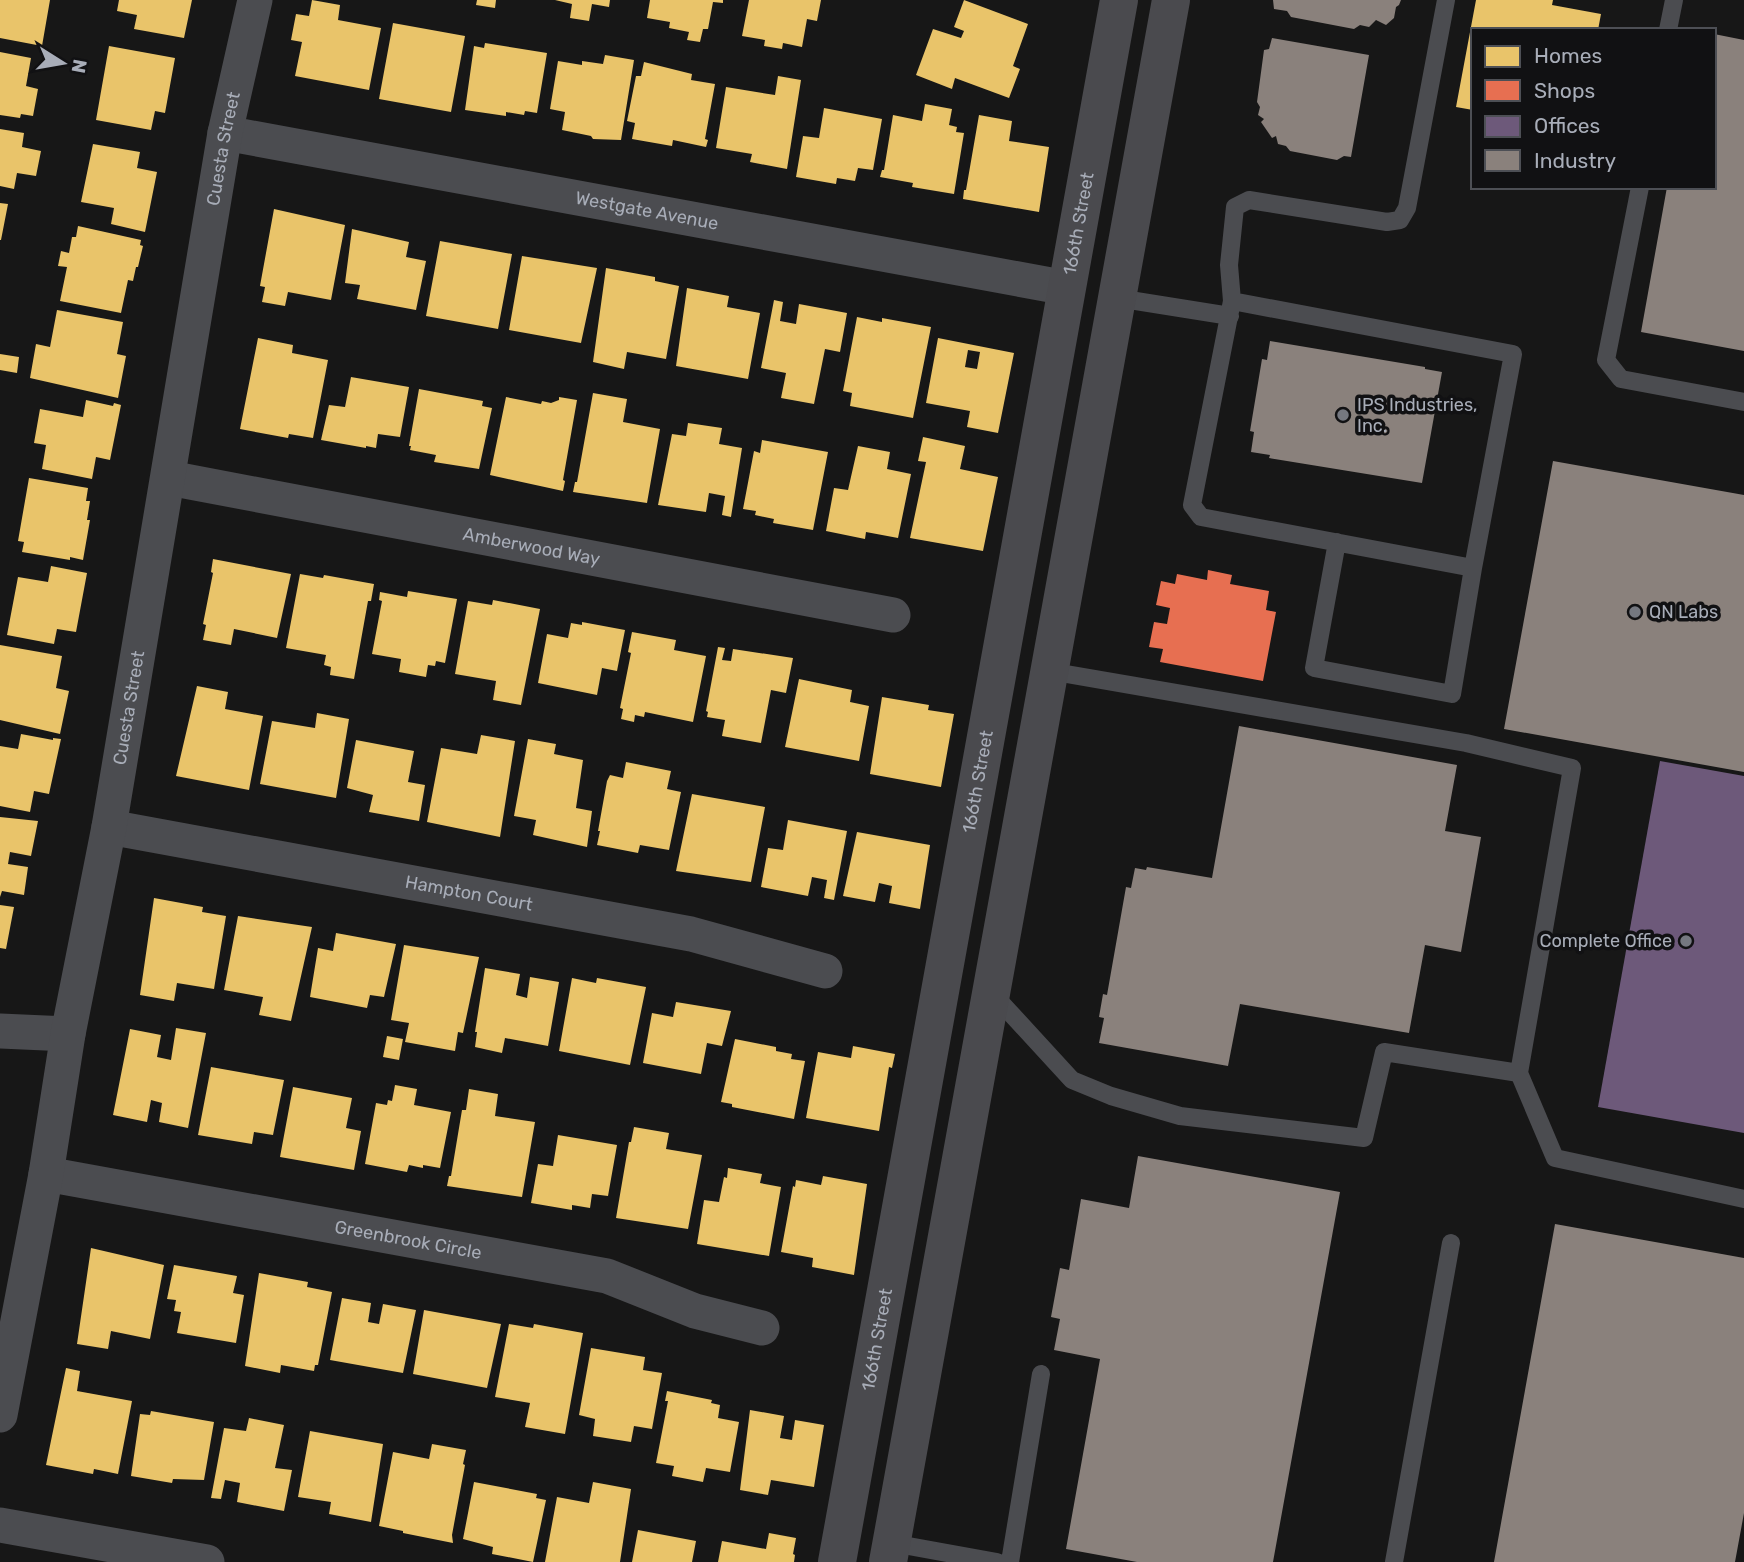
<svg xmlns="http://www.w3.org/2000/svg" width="1744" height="1562" font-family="Rubik,sans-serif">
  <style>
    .homes { fill: #e9c46a; fill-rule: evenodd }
    .shops { fill: #e76f51 }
    .offices { fill: #6d597a }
    .industry { fill: #8a817c }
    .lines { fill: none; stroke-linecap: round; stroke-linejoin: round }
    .lane { stroke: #4b4c50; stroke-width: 18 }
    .street { stroke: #4b4c50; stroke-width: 35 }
    .secondary { stroke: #4a4a4e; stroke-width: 38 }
    .poi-dot { fill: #757880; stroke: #111113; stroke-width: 2.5 }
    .labels { text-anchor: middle; stroke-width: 7; stroke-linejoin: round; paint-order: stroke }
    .street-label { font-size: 18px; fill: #a8adb8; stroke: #111113 }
    .poi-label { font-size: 18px; fill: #a8adb8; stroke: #111113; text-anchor: start }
  </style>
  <rect width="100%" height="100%" fill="#171717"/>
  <path class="homes" d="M 0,0 L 50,0 L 42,46 L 0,38 Z
    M 119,0 L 192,0 L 184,38 L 134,29 L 137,15 L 117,11 Z
    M 312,0 L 340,5 L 338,20 L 381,28 L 369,90 L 295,76 L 302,42 L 291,40 L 296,14 L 309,16 Z
    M 477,0 L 496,0 L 495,8 L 476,5 Z
    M 555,0 L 610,0 L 609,7 L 592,4 L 589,21 L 570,18 L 572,4 Z
    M 650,0 L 723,0 L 723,3 L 713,2 L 708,29 L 703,29 L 700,42 L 687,40 L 689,32 L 669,28 L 670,22 L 647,18 Z
    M 749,0 L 821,0 L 817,21 L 807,19 L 802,47 L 783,43 L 782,49 L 764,46 L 765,40 L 742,36 Z
    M 964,0 L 1028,24 L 1013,66 L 1020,69 L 1009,98 L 955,78 L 952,89 L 916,75 L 933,29 L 961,38 L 964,31 L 954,27 Z
    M 1476,0 L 1553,0 L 1552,5 L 1601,14 L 1598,30 L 1473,30 L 1473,110 L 1456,107 Z
    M 393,23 L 465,36 L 451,112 L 379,99 Z
    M 485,43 L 547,53 L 537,113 L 525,111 L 524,115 L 506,112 L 506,116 L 465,110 L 474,46 L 484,48 Z
    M 109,46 L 175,58 L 165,113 L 155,111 L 151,130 L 96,120 Z
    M 0,52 L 31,58 L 26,86 L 38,89 L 33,116 L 21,114 L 20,118 L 0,115 Z
    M 605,55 L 634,60 L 621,140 L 593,139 L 591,136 L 562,130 L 565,112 L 550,109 L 558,61 L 582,65 L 582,61 L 603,64 Z
    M 644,62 L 692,74 L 691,80 L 715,84 L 705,139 L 708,140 L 706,147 L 673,140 L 672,146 L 632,139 L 635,123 L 627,121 L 636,76 L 641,76 Z
    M 778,76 L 801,80 L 787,169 L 750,162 L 752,154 L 716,148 L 726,87 L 775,95 Z
    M 925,104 L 952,109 L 949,125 L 957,127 L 956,132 L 964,133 L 954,194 L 912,187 L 913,183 L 880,177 L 882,170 L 884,170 L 893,115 L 922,121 Z
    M 824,108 L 882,119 L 873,170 L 858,168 L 855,181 L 837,178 L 836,184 L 796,177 L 803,136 L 819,138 Z
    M 979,115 L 1012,121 L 1009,141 L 1049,147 L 1039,212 L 963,199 L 964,190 L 966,190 Z
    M 0,129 L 24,133 L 22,147 L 41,151 L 36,176 L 17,173 L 14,189 L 0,186 Z
    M 93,144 L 140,152 L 137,168 L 157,172 L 145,232 L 111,224 L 114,208 L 81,202 Z
    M 0,203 L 8,204 L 1,240 L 0,240 Z
    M 274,209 L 345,225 L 331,300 L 288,292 L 285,306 L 262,302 L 265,287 L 260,286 Z
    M 78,226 L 141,240 L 140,245 L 143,246 L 138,267 L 136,267 L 133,281 L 128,280 L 121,313 L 60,301 L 67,267 L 58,266 L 61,251 L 69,253 L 72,237 L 76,237 Z
    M 352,229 L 409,242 L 406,257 L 426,261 L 416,310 L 357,299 L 360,285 L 345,283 Z
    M 440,241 L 512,254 L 498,329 L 426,316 Z
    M 522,256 L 597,268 L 581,343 L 509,330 Z
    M 606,268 L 655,277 L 655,281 L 679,286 L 666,359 L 627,352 L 624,369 L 593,362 Z
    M 687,288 L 729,296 L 727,307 L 760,313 L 748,379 L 676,366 Z
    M 774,300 L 783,302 L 780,321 L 796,324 L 799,304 L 847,313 L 840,352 L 825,349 L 814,404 L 781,398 L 786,373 L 761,368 Z
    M 57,310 L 123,322 L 117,354 L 126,356 L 118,398 L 30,378 L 36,344 L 50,347 Z
    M 857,317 L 882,322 L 882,318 L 931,327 L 913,418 L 850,406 L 852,393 L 843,391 Z
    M 258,338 L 293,345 L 292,353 L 328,360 L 313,438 L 289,434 L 288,438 L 240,429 Z
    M 938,338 L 1014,353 L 998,433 L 967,427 L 970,411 L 926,403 ZM 968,350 L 980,352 L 977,369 L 965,367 Z
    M 0,354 L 19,357 L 17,373 L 0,370 Z
    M 351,377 L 409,387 L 400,437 L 378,434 L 376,448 L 366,446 L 366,448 L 321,440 L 329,405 L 345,407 Z
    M 419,389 L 483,401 L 482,406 L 492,408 L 479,469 L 434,462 L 436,455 L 410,450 L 411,446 L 409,446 Z
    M 593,393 L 627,399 L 623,422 L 660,429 L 647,503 L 573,492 L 575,482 L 577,482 Z
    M 506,397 L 541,404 L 542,401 L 551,403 L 559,400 L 559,397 L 577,400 L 563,480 L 565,481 L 563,491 L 490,475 Z
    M 86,400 L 113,406 L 114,403 L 121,405 L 110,460 L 96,457 L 92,479 L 42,469 L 46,445 L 34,443 L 40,409 L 83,417 Z
    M 688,423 L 722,428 L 719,444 L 742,448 L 731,517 L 722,515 L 725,496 L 709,493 L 706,512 L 658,505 L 672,434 L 686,436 Z
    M 923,437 L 965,446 L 960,469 L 998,477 L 983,551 L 910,538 L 926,462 L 918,461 Z
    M 762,440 L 828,452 L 813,530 L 773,523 L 774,519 L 755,515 L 756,511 L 743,509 L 754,451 L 760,453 Z
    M 858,446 L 890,452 L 887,469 L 911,474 L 898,538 L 866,532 L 865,539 L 826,531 L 834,488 L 848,490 Z
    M 29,478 L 88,488 L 86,501 L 90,501 L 87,520 L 90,520 L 83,560 L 70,557 L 70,560 L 22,552 L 24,542 L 18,541 Z
    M 213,559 L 291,574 L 277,638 L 234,629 L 231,645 L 203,640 L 206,625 L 203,624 L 213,573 L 211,572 Z
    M 51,566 L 87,573 L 76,632 L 57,629 L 54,644 L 7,635 L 18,577 L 48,582 Z
    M 300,574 L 323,578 L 324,575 L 374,584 L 371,601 L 368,601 L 354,679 L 330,675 L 331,667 L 324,665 L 326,655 L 286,648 Z
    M 408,591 L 457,599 L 445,663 L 436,661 L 435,666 L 428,665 L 426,677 L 399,672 L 401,659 L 372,654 L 382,601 L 379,600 L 380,592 L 407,597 Z
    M 493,600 L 540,609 L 521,705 L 493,700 L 496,681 L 455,674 L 468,601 L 492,605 Z
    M 582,622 L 625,630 L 617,671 L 602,668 L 597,695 L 538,683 L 547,634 L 568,638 L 571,623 L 582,625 Z
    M 632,632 L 676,640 L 674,650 L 706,656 L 693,722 L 645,712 L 644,717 L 635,715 L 634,722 L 621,719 L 623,709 L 620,708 L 631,653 L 628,652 Z
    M 0,645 L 62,656 L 56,688 L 69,691 L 60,734 L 0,720 Z
    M 718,647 L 725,648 L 722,660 L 731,661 L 733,649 L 793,658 L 786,693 L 771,690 L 761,743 L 722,736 L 725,720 L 707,717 L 708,712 L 706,711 Z
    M 799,679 L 852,690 L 850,702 L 869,706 L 859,761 L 785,747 Z
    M 197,686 L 228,692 L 225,709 L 263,716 L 249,790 L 176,776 Z
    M 882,697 L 929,705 L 928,710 L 954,714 L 941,787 L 870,774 Z
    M 317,713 L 349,719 L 336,798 L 260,784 L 272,721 L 315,728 Z
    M 21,734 L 53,740 L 53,738 L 61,739 L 49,794 L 34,791 L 30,812 L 0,806 L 0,746 L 18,749 Z
    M 481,735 L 515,741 L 500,837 L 427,822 L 441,748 L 477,754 Z
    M 528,739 L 556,744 L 554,754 L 583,760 L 576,808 L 592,811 L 587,847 L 533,835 L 536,820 L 514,816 Z
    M 356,740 L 414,751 L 408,782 L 425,785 L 419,821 L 369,812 L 373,795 L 347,788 Z
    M 626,762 L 671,771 L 667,789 L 681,792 L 669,850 L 640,845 L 638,853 L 597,845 L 600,831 L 598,831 L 607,781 L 610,775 L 623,778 Z
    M 692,794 L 765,807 L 751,882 L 676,871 Z
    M 0,817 L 38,821 L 31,856 L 10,852 L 8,864 L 28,867 L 24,895 L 2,891 L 0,897 Z
    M 788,820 L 847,831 L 834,900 L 824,898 L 827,880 L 812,877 L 808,896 L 761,887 L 768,848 L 783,850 Z
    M 857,832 L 930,845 L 920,909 L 889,903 L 892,886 L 879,883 L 875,902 L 843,896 Z
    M 154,898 L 203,907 L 202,912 L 226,916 L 214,989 L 177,983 L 174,1001 L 140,995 Z
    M 0,905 L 14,907 L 6,949 L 0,948 Z
    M 238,916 L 312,927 L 291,1021 L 259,1015 L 263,997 L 224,990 Z
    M 336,933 L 396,944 L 384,997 L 370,995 L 367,1008 L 310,997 L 318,948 L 333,951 Z
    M 404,945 L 479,957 L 463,1033 L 458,1032 L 455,1051 L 405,1042 L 409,1023 L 391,1020 Z
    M 485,968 L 520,974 L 516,995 L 527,998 L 530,977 L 559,982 L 548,1046 L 505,1038 L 502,1053 L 475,1047 L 477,1032 L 475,1032 Z
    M 572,978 L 596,983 L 597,978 L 646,987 L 630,1065 L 559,1051 Z
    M 676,1002 L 731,1011 L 722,1046 L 707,1043 L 701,1074 L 643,1063 L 652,1013 L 673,1017 Z
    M 176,1028 L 206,1033 L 188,1128 L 159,1122 L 162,1103 L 151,1100 L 147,1122 L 113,1115 L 130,1029 L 161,1035 L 157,1057 L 171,1060 Z
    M 387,1036 L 403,1039 L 399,1060 L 383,1057 Z
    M 735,1039 L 776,1047 L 776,1051 L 792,1054 L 791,1059 L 805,1061 L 794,1119 L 732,1107 L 732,1104 L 721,1102 Z
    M 853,1046 L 895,1054 L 892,1068 L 889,1067 L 879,1131 L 806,1118 L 818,1052 L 851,1058 Z
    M 211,1067 L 284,1080 L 273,1135 L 254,1132 L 252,1144 L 198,1135 Z
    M 395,1085 L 417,1089 L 414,1105 L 451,1112 L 440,1168 L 423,1165 L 423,1168 L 409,1165 L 407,1172 L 365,1164 L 376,1103 L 387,1105 L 388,1100 L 392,1101 Z
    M 293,1087 L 352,1098 L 346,1128 L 361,1131 L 354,1170 L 280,1157 Z
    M 469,1089 L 498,1094 L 495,1116 L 535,1122 L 522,1197 L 447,1186 L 449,1176 L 451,1176 L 462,1110 L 466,1110 Z
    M 634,1127 L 669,1133 L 666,1149 L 702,1155 L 688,1229 L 616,1218 L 629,1142 L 631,1142 Z
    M 558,1135 L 617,1145 L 608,1196 L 592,1194 L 590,1208 L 572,1205 L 572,1210 L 531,1203 L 538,1164 L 553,1166 Z
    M 728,1168 L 762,1174 L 760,1183 L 781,1187 L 769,1256 L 697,1244 L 704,1200 L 719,1202 L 724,1177 L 727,1178 Z
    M 823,1176 L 867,1184 L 854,1275 L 812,1267 L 813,1258 L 781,1252 L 793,1186 L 795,1187 L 796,1180 L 821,1185 Z
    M 91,1248 L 164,1265 L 150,1339 L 111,1331 L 108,1349 L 77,1344 Z
    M 174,1265 L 237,1276 L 233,1293 L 244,1295 L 236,1343 L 177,1333 L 181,1312 L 174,1311 L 176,1300 L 167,1299 Z
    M 259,1273 L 308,1282 L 307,1287 L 332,1292 L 318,1365 L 315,1365 L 314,1371 L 281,1365 L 280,1373 L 245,1366 Z
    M 342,1298 L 371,1303 L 368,1322 L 379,1324 L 383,1304 L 416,1310 L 403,1373 L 330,1360 Z
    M 424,1310 L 501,1324 L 487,1388 L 413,1374 Z
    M 509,1324 L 533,1328 L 534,1324 L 583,1333 L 565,1434 L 525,1427 L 530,1403 L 495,1397 Z
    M 591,1348 L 645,1357 L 643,1370 L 662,1373 L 652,1429 L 634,1426 L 631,1442 L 593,1436 L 595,1419 L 579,1415 Z
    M 66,1368 L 80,1371 L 77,1391 L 132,1401 L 118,1474 L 94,1469 L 93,1474 L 46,1465 Z
    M 667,1391 L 712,1400 L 711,1403 L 720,1405 L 718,1418 L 739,1422 L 730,1472 L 706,1468 L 703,1482 L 672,1476 L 674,1466 L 656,1463 L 668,1401 L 665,1401 Z
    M 750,1410 L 784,1416 L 780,1438 L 792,1440 L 795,1420 L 824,1425 L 814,1487 L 771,1480 L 768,1495 L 740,1490 Z
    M 151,1411 L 214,1422 L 204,1480 L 173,1479 L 172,1483 L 131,1476 L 140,1414 L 150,1415 Z
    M 249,1418 L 284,1425 L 275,1468 L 292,1470 L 284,1511 L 237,1502 L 240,1483 L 225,1480 L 221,1499 L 211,1498 L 224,1428 L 246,1431 Z
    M 310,1431 L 383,1444 L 371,1522 L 329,1514 L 331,1502 L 298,1497 Z
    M 432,1444 L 466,1450 L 463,1464 L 465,1465 L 452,1535 L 453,1543 L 403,1533 L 403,1531 L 379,1526 L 393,1452 L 429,1459 Z
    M 474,1482 L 537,1494 L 536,1498 L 546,1500 L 533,1562 L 492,1554 L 493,1547 L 463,1539 Z
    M 593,1482 L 631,1489 L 620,1562 L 545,1562 L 557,1497 L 589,1503 Z
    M 638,1530 L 696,1541 L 692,1562 L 632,1562 Z
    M 769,1533 L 796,1538 L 793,1554 L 795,1555 L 794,1562 L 718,1562 L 722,1541 L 766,1549 Z"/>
  <path class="shops" d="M 1208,570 L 1232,575 L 1230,584 L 1269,591 L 1266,610 L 1276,612 L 1263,681 L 1160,662 L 1163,649 L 1149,647 L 1154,622 L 1167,624 L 1170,608 L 1156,605 L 1161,581 L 1175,584 L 1177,574 L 1207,580 Z"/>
  <path class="offices" d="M 1660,761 L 1744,776 L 1744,1133 L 1598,1107 Z"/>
  <path class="industry" d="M 1273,0 L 1401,0 L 1399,5 L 1396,7 L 1394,18 L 1386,25 L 1376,20 L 1369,27 L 1360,25 L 1354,29 L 1291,17 L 1287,11 L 1274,9 Z
    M 1714,34 L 1744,40 L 1744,351 L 1641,332 L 1667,187 L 1714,187 Z
    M 1272,38 L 1369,55 L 1351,157 L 1344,156 L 1337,160 L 1290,151 L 1286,146 L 1278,144 L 1276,136 L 1272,138 L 1261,122 L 1264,119 L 1258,115 L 1260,107 L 1257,102 L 1264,50 L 1269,49 Z
    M 1270,341 L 1425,367 L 1425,369 L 1442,372 L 1422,483 L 1269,458 L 1270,455 L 1251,452 L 1254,432 L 1250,431 L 1262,359 L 1267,360 Z
    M 1553,461 L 1744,495 L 1744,772 L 1504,729 Z
    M 1239,726 L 1457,765 L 1445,831 L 1481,837 L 1461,952 L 1425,945 L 1409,1033 L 1240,1004 L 1228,1066 L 1099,1043 L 1104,1018 L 1099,1017 L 1103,994 L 1107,995 L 1126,887 L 1131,888 L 1135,868 L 1146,870 L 1147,867 L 1212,878 Z
    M 1138,1156 L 1340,1192 L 1273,1562 L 1137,1562 L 1066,1549 L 1100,1359 L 1054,1350 L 1060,1319 L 1051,1317 L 1060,1268 L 1069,1270 L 1081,1199 L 1129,1208 Z
    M 1555,1224 L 1744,1258 L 1744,1513 L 1735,1562 L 1494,1562 Z"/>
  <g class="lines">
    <path class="lane" d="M 1668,30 L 1674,0
      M 1640,187 L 1606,360 L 1621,379 L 1744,402
      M 1117,298 L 1230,316
      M 1232,301 L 1513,354 L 1473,568
      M 1337,542 L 1314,668 L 1452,694 L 1473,568 L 1201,517 L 1192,505 L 1232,301 L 1229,265 L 1235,207 L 1249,200 L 1387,222 L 1400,220 L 1407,208 L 1446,0
      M 993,994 L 1072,1080 L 1111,1096 L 1180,1116 L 1364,1138 L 1384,1052 L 1519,1073 L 1572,768 L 1466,743 L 1049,671
      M 1519,1073 L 1555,1158 L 1744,1199
      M 892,1543 L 997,1562
      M 1010,1562 L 1041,1374
      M 1394,1562 L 1451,1243"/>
    <g class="street">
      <path id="s1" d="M 225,133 L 1067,288"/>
      <path id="s2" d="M 169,478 L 893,615"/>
      <path id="s3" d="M 109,827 L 691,934 L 825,971"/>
      <path d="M 0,1031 L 68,1034"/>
      <path id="s4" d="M 46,1174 L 607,1276 L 695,1311 L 762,1328"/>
      <path id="s5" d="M 0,1415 L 46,1174 L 68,1034 L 109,827 L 225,133 L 255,0"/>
      <path d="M 0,1525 L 207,1562"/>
    </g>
    <g class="secondary">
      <path id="s6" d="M 837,1562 L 1119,0"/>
      <path d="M 888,1562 L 1171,0"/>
    </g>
  </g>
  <g class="poi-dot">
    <circle cx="1343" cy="415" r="7"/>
    <circle cx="1635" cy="612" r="7"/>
    <circle cx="1686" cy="941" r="7"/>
  </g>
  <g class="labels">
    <g class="street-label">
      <text dy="6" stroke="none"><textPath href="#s5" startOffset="1286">Cuesta Street</textPath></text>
      <text dy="6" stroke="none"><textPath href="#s1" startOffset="429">Westgate Avenue</textPath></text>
      <text dy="6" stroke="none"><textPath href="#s6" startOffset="1360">166th Street</textPath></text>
      <text dy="6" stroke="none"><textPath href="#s2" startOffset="369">Amberwood Way</textPath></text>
      <text dy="6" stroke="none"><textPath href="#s5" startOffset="719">Cuesta Street</textPath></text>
      <text dy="6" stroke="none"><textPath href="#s6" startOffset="793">166th Street</textPath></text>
      <text dy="6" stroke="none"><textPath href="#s3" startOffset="366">Hampton Court</textPath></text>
      <text dy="6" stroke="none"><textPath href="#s4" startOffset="368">Greenbrook Circle</textPath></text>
      <text dy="6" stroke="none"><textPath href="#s6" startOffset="226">166th Street</textPath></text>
    </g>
    <g class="poi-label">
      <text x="1357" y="411">IPS Industries,<tspan x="1357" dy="21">Inc.</tspan></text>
      <text x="1649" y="618">QN Labs</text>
      <text x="1672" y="947" text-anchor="end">Complete Office</text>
    </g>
  </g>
  <rect x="1471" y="28" width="245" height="161" fill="#111113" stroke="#4d4f55" stroke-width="2"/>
  <rect x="1485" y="46" width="35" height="21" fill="#e9c46a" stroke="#4d4f55" stroke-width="2"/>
  <text x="1534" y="63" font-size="21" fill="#a8adb8">Homes</text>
  <rect x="1485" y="80" width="35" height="21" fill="#e76f51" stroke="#4d4f55" stroke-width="2"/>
  <text x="1534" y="98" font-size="21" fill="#a8adb8">Shops</text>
  <rect x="1485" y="116" width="35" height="21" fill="#6d597a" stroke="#4d4f55" stroke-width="2"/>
  <text x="1534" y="133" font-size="21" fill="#a8adb8">Offices</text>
  <rect x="1485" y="150" width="35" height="21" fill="#8a817c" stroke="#4d4f55" stroke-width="2"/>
  <text x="1534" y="168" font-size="21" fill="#a8adb8">Industry</text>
  <g transform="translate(63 63) rotate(101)" stroke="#111113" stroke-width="5" paint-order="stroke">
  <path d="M0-5L12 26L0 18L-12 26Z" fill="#a8adb8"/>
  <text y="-10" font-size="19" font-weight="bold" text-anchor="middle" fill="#a8adb8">N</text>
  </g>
</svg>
